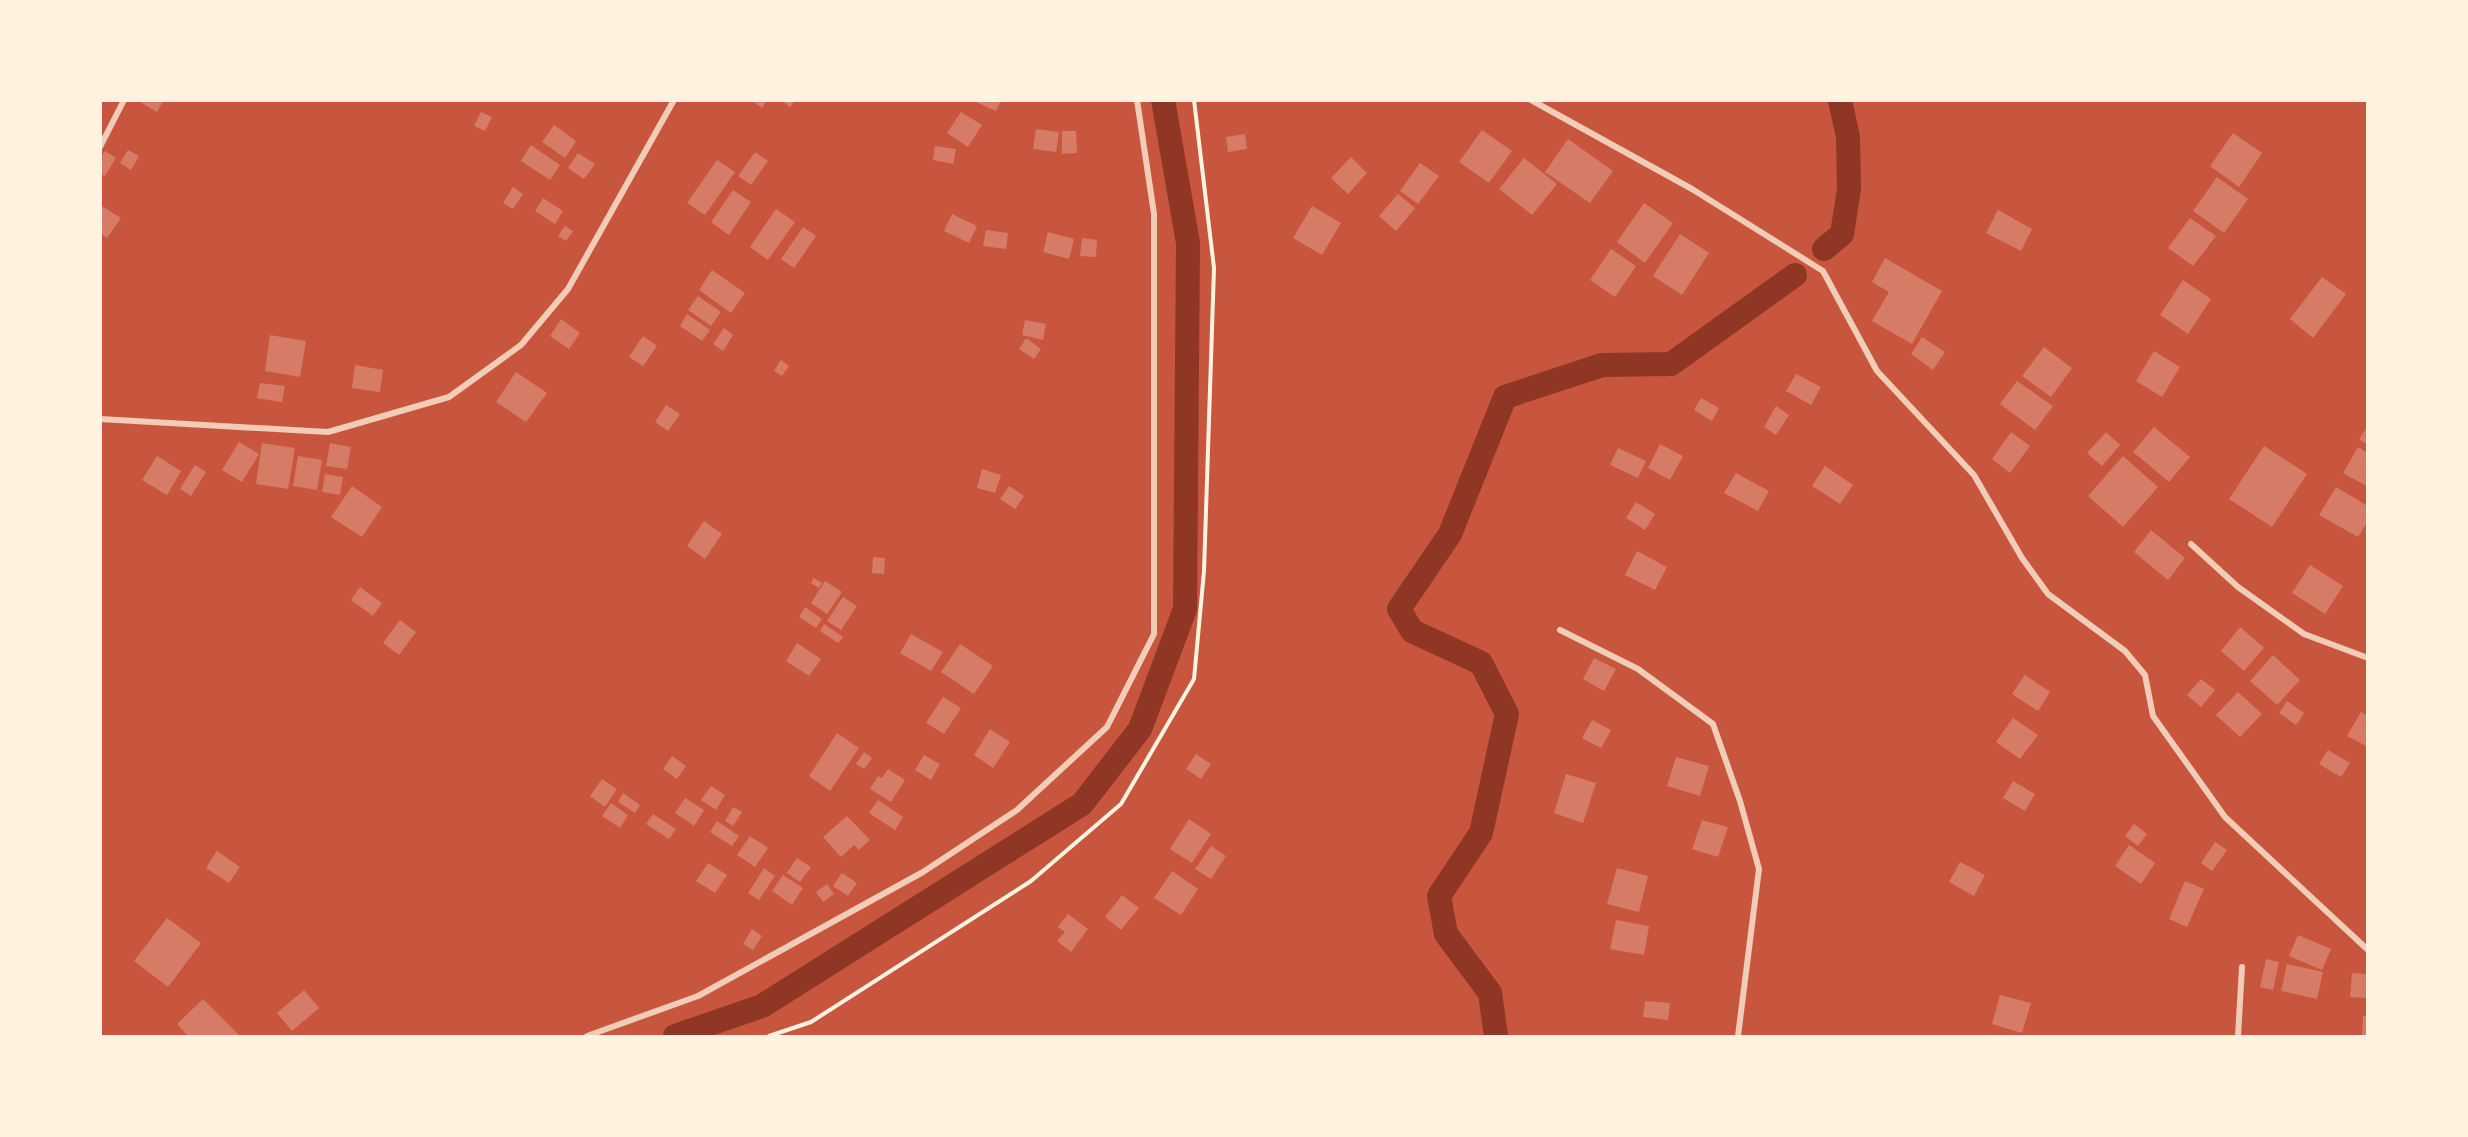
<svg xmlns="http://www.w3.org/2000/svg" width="2468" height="1137" font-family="Roboto,sans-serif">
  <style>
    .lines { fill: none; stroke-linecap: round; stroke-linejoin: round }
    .canal { stroke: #8f3625; stroke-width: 24 }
    .building { fill: #d67c66 }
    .path { stroke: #fff3e0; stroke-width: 4 }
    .minor { stroke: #f1ccb7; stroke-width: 6 }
  </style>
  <rect width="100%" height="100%" fill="#c8553d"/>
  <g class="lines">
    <path class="canal" d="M 1824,249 L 1842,234 L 1849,189 L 1848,137 L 1840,100
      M 675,1036 L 762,1006 L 1082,804 L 1140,729 L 1185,609 L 1188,243 L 1163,100
      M 1496,1036 L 1490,993 L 1446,934 L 1439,896 L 1481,833 L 1507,714 L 1481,663 L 1412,631 L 1399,609 L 1450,534 L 1505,397 L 1602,365 L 1671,364 L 1795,275"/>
  </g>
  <path class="building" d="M 137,100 L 164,100 L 157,112 Z
    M 751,100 L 767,100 L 762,108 Z
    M 781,100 L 795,100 L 790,107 Z
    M 971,100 L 1001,100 L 996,111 Z
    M 481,112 L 492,117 L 485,131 L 474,126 Z
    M 961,112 L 982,125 L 968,147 L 947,133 Z
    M 554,125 L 576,141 L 565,158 L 542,142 Z
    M 1036,129 L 1059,132 L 1056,152 L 1033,149 Z
    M 1482,130 L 1512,151 L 1489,183 L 1459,162 Z
    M 1062,131 L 1076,131 L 1077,153 L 1062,154 Z
    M 2233,133 L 2262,153 L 2239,187 L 2210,166 Z
    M 1245,134 L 1247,149 L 1228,152 L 1226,137 Z
    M 1568,139 L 1613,171 L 1590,203 L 1545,172 Z
    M 531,145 L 560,165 L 550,180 L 521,161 Z
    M 935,146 L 956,149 L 953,164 L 933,160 Z
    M 128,150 L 139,156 L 131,170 L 120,163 Z
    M 105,151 L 116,158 L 105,176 L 100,174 L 100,158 Z
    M 755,152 L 768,161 L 751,185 L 738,176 Z
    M 578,153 L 595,164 L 584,179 L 568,168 Z
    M 1351,157 L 1367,173 L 1348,194 L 1331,178 Z
    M 1524,158 L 1557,184 L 1532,215 L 1499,189 Z
    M 717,160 L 735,172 L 705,215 L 687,203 Z
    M 1420,163 L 1439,176 L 1418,204 L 1400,191 Z
    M 2217,177 L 2248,199 L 2224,233 L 2193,211 Z
    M 513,187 L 523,194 L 513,209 L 503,203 Z
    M 733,190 L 751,202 L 729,235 L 711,222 Z
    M 1398,194 L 1415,208 L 1396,231 L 1379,216 Z
    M 543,198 L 563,211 L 555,224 L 535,211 Z
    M 1644,203 L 1673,223 L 1645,263 L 1617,242 Z
    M 100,205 L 121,218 L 107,238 L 100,233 Z
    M 1312,206 L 1341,223 L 1322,255 L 1293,238 Z
    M 776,209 L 795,222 L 768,260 L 750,247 Z
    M 1998,210 L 2032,229 L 2021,251 L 1986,233 Z
    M 952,214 L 977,226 L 969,243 L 944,231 Z
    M 2190,218 L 2216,236 L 2193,266 L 2168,248 Z
    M 565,226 L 573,231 L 566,241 L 558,236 Z
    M 803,227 L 816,236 L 794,268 L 781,259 Z
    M 986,230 L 1008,233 L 1006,249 L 983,246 Z
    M 1048,232 L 1074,239 L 1069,259 L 1043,252 Z
    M 1680,234 L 1709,253 L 1682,295 L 1653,276 Z
    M 1082,238 L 1097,240 L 1096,257 L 1080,256 Z
    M 1611,249 L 1636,266 L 1615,297 L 1590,280 Z
    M 1885,258 L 1942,291 L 1912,344 L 1872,321 L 1889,292 L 1872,282 Z
    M 712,270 L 745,293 L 731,313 L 699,290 Z
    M 2322,277 L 2346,294 L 2313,338 L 2290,319 Z
    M 2183,280 L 2211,299 L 2188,334 L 2160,315 Z
    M 698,296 L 721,312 L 711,326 L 688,310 Z
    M 687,314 L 710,330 L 702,341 L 680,326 Z
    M 561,319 L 580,333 L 569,349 L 550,336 Z
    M 1025,320 L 1046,324 L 1043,340 L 1022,335 Z
    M 724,328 L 733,335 L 723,351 L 713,344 Z
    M 270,335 L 306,341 L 300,377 L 265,371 Z
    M 643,336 L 657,346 L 643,366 L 629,357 Z
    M 1922,337 L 1945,352 L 1933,370 L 1911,354 Z
    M 1026,338 L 1041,349 L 1034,359 L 1019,349 Z
    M 2044,347 L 2072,368 L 2051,397 L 2022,376 Z
    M 2154,351 L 2180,367 L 2162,397 L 2136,381 Z
    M 781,360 L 789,366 L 782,376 L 774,371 Z
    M 355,365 L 383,370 L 380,392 L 352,388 Z
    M 516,372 L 547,393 L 526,422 L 496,402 Z
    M 1796,374 L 1821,387 L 1811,405 L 1786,391 Z
    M 2017,381 L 2053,406 L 2035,430 L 2000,404 Z
    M 260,383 L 285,386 L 282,402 L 257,398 Z
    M 1701,398 L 1719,408 L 1712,421 L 1694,410 Z
    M 666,405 L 680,414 L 668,431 L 655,422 Z
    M 1776,406 L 1789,415 L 1776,435 L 1764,427 Z
    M 2368,426 L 2368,445 L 2359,439 Z
    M 2154,427 L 2190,457 L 2169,482 L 2133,452 Z
    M 2011,432 L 2030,446 L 2010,473 L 1992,459 Z
    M 2106,432 L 2120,445 L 2102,466 L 2087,453 Z
    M 239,442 L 259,454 L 242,482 L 222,470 Z
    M 262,443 L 295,448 L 288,489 L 256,484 Z
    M 330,443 L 351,447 L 347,469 L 326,466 Z
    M 1660,444 L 1683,456 L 1670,480 L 1648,468 Z
    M 2264,446 L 2307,474 L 2272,527 L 2229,499 Z
    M 2358,447 L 2368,453 L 2368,487 L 2343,473 Z
    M 1618,448 L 1646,461 L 1638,478 L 1610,465 Z
    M 157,456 L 181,471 L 167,495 L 142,480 Z
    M 298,456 L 322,460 L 317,490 L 293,486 Z
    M 2123,456 L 2158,487 L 2123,527 L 2088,496 Z
    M 195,465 L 206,472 L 191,496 L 180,489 Z
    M 1825,466 L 1853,485 L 1840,504 L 1812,486 Z
    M 982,469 L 1001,475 L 995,493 L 977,488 Z
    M 1736,473 L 1769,491 L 1758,511 L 1724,493 Z
    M 325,474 L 343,477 L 340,495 L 322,492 Z
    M 352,486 L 382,507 L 362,537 L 331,517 Z
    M 1009,486 L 1024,496 L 1015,509 L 1000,499 Z
    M 2336,487 L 2368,506 L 2368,521 L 2358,537 L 2319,515 Z
    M 1636,502 L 1655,514 L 1645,530 L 1626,518 Z
    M 704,521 L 722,534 L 705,559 L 687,546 Z
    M 2151,530 L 2185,558 L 2168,580 L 2134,552 Z
    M 1637,551 L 1667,567 L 1655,590 L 1625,575 Z
    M 873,557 L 885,558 L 884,574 L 872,573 Z
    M 2310,565 L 2343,586 L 2325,614 L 2292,593 Z
    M 814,578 L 822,583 L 819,588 L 811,583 Z
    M 825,581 L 842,592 L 827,614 L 811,603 Z
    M 360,587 L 382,603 L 373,616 L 351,600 Z
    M 843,597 L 857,606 L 841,630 L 827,621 Z
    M 805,607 L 822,619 L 816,628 L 799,617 Z
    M 400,620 L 416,632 L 399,655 L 383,643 Z
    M 824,624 L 843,637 L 838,643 L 820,631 Z
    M 2240,627 L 2264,648 L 2244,671 L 2221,651 Z
    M 911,634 L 943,652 L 931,671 L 900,653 Z
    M 797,643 L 821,659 L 809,676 L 786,661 Z
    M 960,644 L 993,666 L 974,694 L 941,672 Z
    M 2273,655 L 2300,680 L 2277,705 L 2250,681 Z
    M 1594,658 L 1616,669 L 1604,691 L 1583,679 Z
    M 2025,675 L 2050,692 L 2038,711 L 2012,694 Z
    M 2201,679 L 2215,690 L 2201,707 L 2187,695 Z
    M 2238,692 L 2262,714 L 2240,737 L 2216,715 Z
    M 943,697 L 961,708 L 944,734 L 926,723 Z
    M 2287,701 L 2304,713 L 2296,725 L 2279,713 Z
    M 2361,712 L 2368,716 L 2366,746 L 2347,736 Z
    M 2013,718 L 2038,735 L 2020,759 L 1996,742 Z
    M 1592,720 L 1611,730 L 1601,748 L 1582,738 Z
    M 990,729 L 1010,742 L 993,768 L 974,755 Z
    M 837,733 L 859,748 L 830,791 L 809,776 Z
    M 2328,750 L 2350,763 L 2341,777 L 2319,764 Z
    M 864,752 L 872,758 L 864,769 L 856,764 Z
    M 1196,754 L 1211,764 L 1201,779 L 1186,769 Z
    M 924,755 L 940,764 L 931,780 L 915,770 Z
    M 672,756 L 686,766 L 677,779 L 663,769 Z
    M 1676,757 L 1709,766 L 1700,796 L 1667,786 Z
    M 888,769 L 905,780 L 891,802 L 870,789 L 878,776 L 882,778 Z
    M 1566,774 L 1596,783 L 1583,823 L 1554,813 Z
    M 602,779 L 617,789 L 605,807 L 590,796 Z
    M 2013,781 L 2035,794 L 2025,811 L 2003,798 Z
    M 711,786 L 725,795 L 716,810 L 701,800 Z
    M 623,793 L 640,805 L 635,813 L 618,802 Z
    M 685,798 L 704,810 L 694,826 L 675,813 Z
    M 878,800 L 903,817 L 895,830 L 869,813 Z
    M 611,803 L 628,815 L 620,828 L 602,816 Z
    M 733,807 L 742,812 L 733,826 L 725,821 Z
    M 653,814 L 676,829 L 669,839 L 646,824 Z
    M 847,816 L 870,840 L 859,850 L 854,845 L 841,857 L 823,837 Z
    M 1189,819 L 1211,834 L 1192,863 L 1170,849 Z
    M 1702,820 L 1728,827 L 1718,857 L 1692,849 Z
    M 717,821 L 739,836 L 732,846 L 710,832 Z
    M 2134,824 L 2147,834 L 2138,846 L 2125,836 Z
    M 750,836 L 768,848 L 755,867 L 737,855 Z
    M 2215,842 L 2227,850 L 2212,871 L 2201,863 Z
    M 2129,845 L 2155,863 L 2141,884 L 2115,866 Z
    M 1211,846 L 1226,856 L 1211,879 L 1195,869 Z
    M 217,851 L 240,867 L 229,883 L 206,868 Z
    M 797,858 L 811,867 L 800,882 L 787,873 Z
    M 1960,862 L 1985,875 L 1974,896 L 1949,882 Z
    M 708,863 L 727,875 L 715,893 L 696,881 Z
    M 764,868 L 775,876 L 759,900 L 748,893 Z
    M 1617,868 L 1648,876 L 1639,912 L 1607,904 Z
    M 1172,871 L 1198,889 L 1181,915 L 1154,898 Z
    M 842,873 L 857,883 L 848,896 L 833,886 Z
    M 783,875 L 803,888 L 792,905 L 772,891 Z
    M 2185,881 L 2204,889 L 2187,927 L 2169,919 Z
    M 827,884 L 834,894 L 823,902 L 816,892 Z
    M 1122,895 L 1139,908 L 1121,930 L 1105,917 Z
    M 1068,914 L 1088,929 L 1071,952 L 1057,941 L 1065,932 L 1058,927 Z
    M 167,918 L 201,943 L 168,987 L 134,961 Z
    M 1616,920 L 1649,926 L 1644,955 L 1610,949 Z
    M 752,929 L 762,936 L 753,950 L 743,944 Z
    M 2298,935 L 2331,949 L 2322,970 L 2289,956 Z
    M 2266,959 L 2279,962 L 2273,990 L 2260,987 Z
    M 2287,964 L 2323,972 L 2317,999 L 2281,991 Z
    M 2352,973 L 2368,974 L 2368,998 L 2350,997 Z
    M 304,990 L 319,1008 L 292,1031 L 277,1013 Z
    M 2000,995 L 2031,1003 L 2022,1033 L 1992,1024 Z
    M 203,999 L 240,1036 L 188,1036 L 177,1024 Z
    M 1645,1001 L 1670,1003 L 1668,1020 L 1643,1017 Z
    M 2363,1016 L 2368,1016 L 2368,1035 L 2362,1035 Z"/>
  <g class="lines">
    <path class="path" d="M 769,1036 L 811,1022 L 1031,881 L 1121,804 L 1194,679 L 1204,571 L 1214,268 L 1194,100"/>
    <path class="minor" d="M 1531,100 L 1692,189 L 1823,271 L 1877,371 L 1974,475 L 2022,558 L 2048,594 L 2125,651 L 2145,675 L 2153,716 L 2225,817 L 2368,950
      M 100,147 L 124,100
      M 100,419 L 328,432 L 449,397 L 521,345 L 568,289 L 674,100
      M 2191,544 L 2238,587 L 2304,634 L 2368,658
      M 1560,630 L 1638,669 L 1713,724 L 1740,801 L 1759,869 L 1738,1036
      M 587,1036 L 698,996 L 923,872 L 1017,810 L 1107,727 L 1154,634 L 1154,214 L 1137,100
      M 2238,1036 L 2242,967"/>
  </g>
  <rect width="2468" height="1137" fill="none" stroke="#fff3e0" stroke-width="204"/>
</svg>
